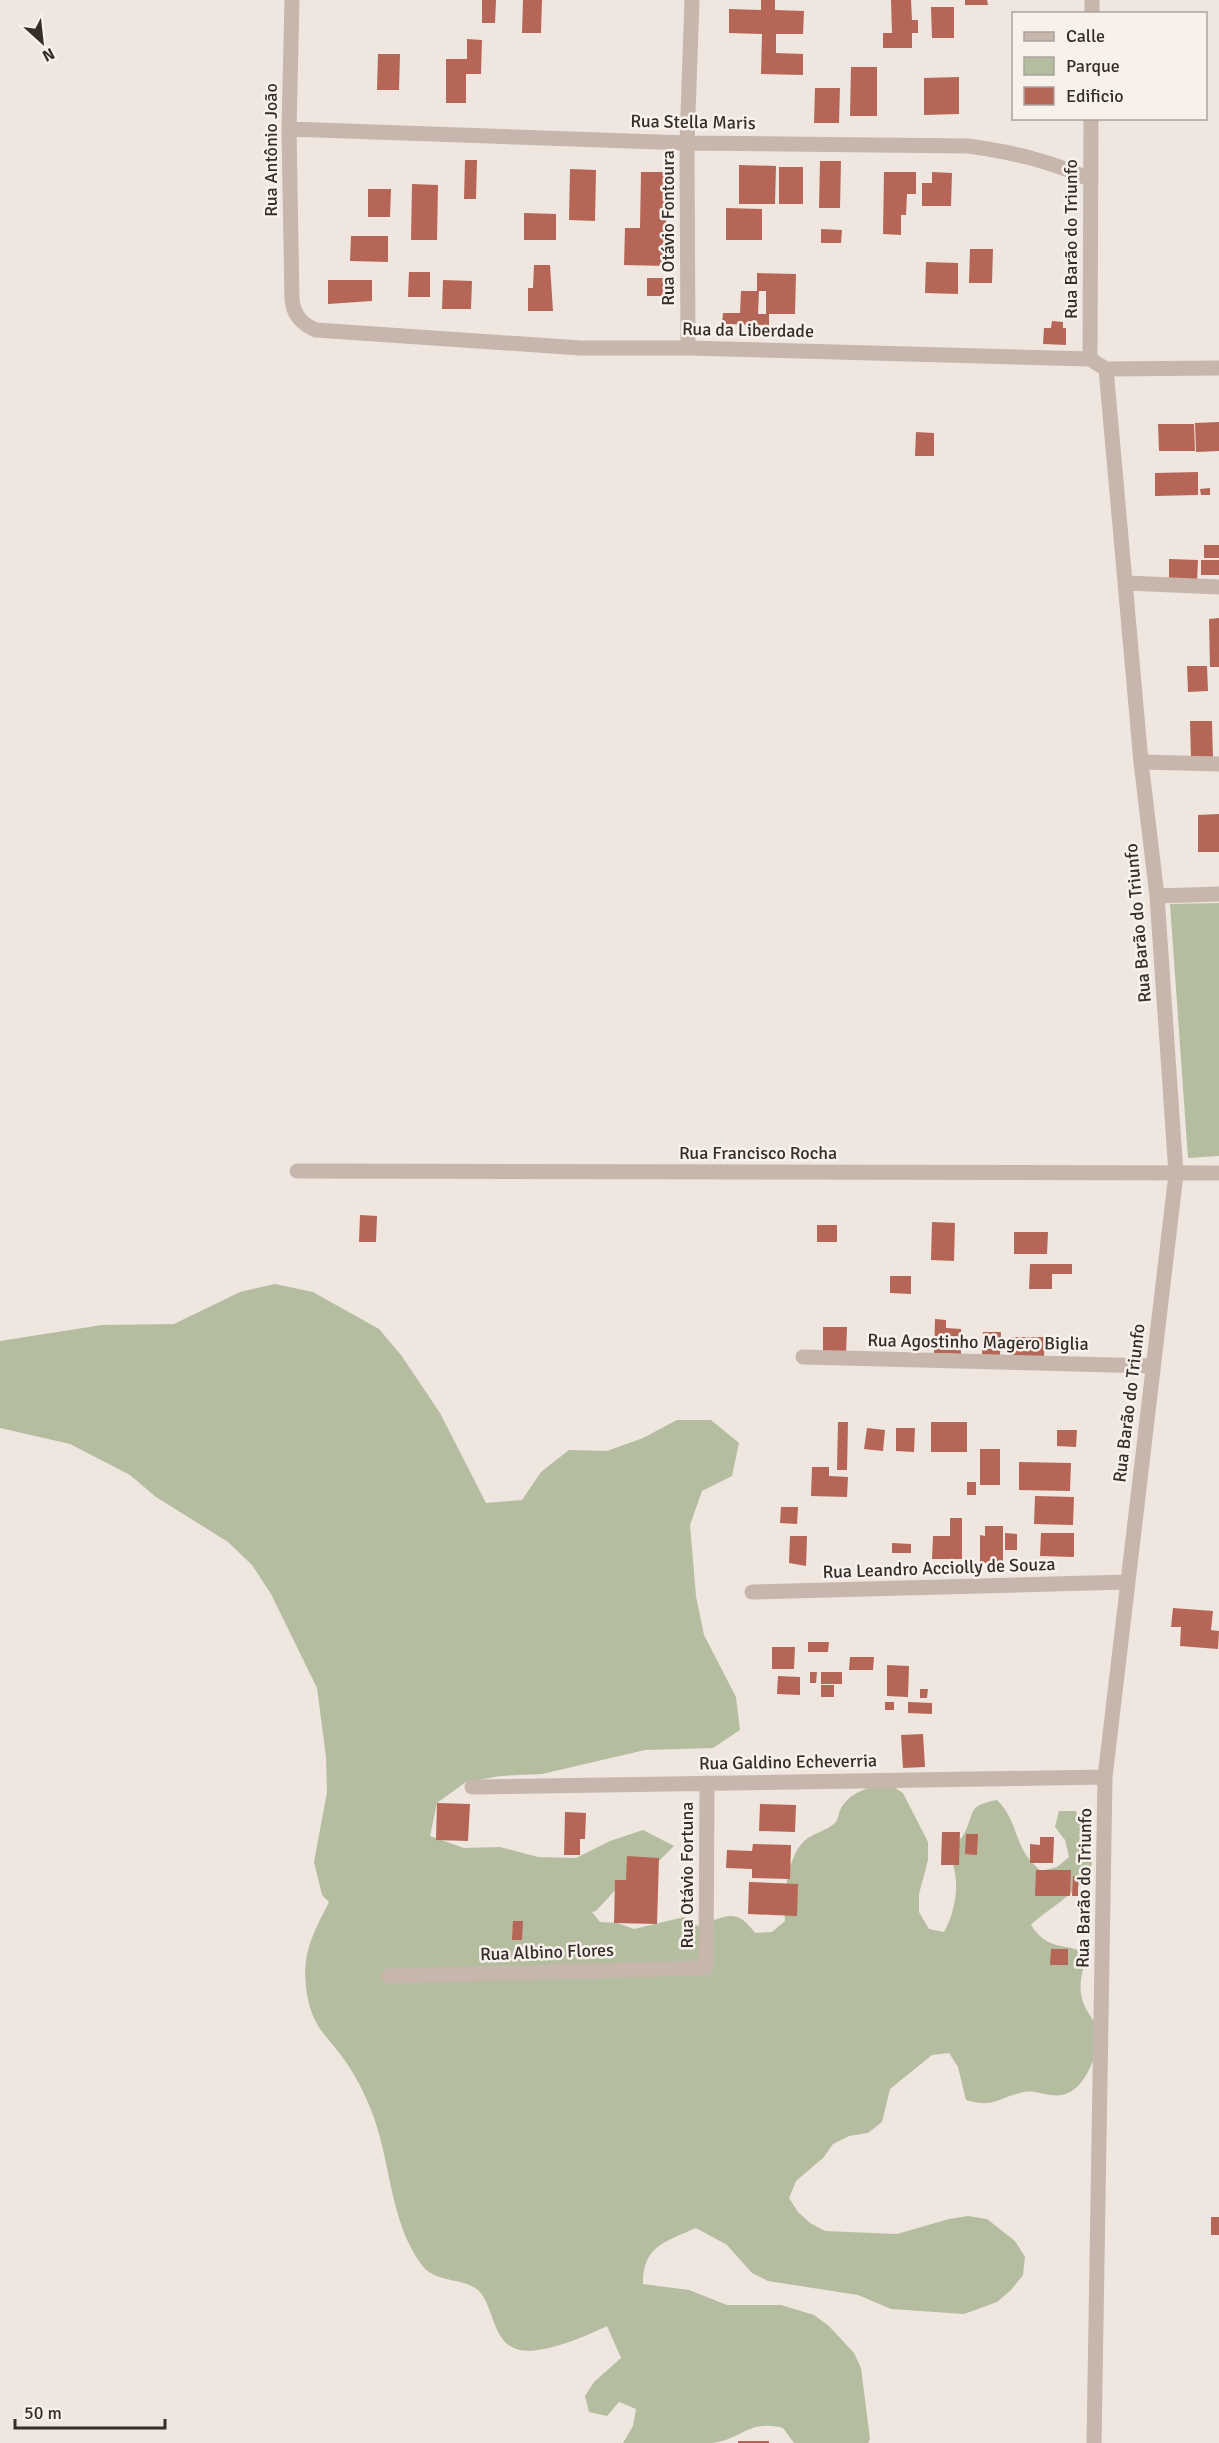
<svg xmlns="http://www.w3.org/2000/svg" width="1219" height="2443" font-family="Signika,sans-serif">
  <style>
    .green { fill: #b5bda0 }
    .building { fill: #b66656; fill-rule: evenodd }
    .lines { fill: none; stroke-linecap: round; stroke-linejoin: round }
    .minor { stroke: #c6b6ac; stroke-width: 15 }
    .labels { text-anchor: middle; stroke-width: 5; stroke-linejoin: round; paint-order: stroke }
    .street-label { font-size: 18px; fill: #352d2a; stroke: #f8f1eb }
  </style>
  <rect width="100%" height="100%" fill="#efe6df"/>
  <path class="green" d="M 1219,903 L 1219,1156 L 1188,1158 L 1170,904 Z
    M 275,1284 L 313,1292 L 379,1329 L 401,1355 L 440,1413 L 486,1503 L 522,1500 L 541,1472 L 569,1450 L 607,1451 L 643,1438 L 677,1420 L 711,1420 L 739,1443 L 732,1476 L 702,1491 L 690,1525 L 696,1596 L 704,1635 L 736,1697 L 740,1730 L 713,1748 L 645,1750 L 542,1774 L 500,1776 L 466,1782 L 437,1803 L 430,1836 L 464,1848 L 500,1847 L 538,1857 L 576,1858 L 610,1841 L 643,1830 L 674,1846 L 649,1871 L 618,1887 L 596,1911 L 592,1912 L 600,1922 L 617,1923 L 634,1929 L 684,1917 L 698,1926 C 725,1917 736,1906 755,1933 L 772,1932 L 785,1921 C 783,1900 787,1857 804,1841 C 813,1833 827,1831 836,1822 C 839,1817 839,1809 843,1805 C 853,1791 872,1786 888,1783 L 903,1793 L 928,1842 L 928,1860 L 919,1894 L 919,1912 L 929,1929 L 944,1932 C 952,1918 957,1898 956,1882 C 956,1870 950,1862 953,1849 C 955,1843 961,1840 964,1834 C 976,1811 966,1806 997,1800 C 1020,1822 1012,1848 1041,1871 L 1057,1867 L 1069,1857 L 1065,1840 L 1055,1827 L 1059,1811 L 1076,1811 C 1080,1827 1090,1840 1092,1856 C 1096,1884 1048,1908 1031,1925 C 1048,1951 1063,1943 1088,1953 C 1076,1989 1077,2002 1102,2031 C 1096,2054 1085,2100 1052,2095 C 1039,2094 1033,2089 1020,2093 C 995,2099 994,2108 966,2100 L 958,2067 L 949,2053 L 932,2055 L 890,2089 L 882,2122 L 868,2133 L 849,2136 L 833,2144 L 823,2158 L 796,2181 L 789,2198 L 798,2212 L 810,2223 L 825,2231 L 897,2234 L 949,2219 L 968,2216 L 987,2219 L 1015,2241 L 1025,2257 L 1023,2275 L 1011,2290 L 997,2302 L 964,2314 L 891,2309 L 858,2295 L 768,2281 L 752,2273 L 727,2245 L 696,2228 C 667,2241 642,2246 643,2284 L 689,2290 L 727,2305 L 781,2305 L 814,2315 L 829,2326 L 854,2353 L 861,2368 L 870,2439 L 868,2443 L 794,2443 L 783,2428 C 748,2419 742,2440 712,2443 C 684,2443 652,2443 623,2443 L 633,2426 L 636,2409 L 619,2402 L 607,2416 L 589,2412 L 585,2396 L 594,2382 L 621,2358 L 607,2326 C 587,2336 542,2355 520,2350 C 495,2345 494,2314 483,2296 C 470,2275 436,2286 421,2264 C 389,2220 391,2159 371,2110 C 365,2094 357,2079 348,2065 C 328,2035 311,2029 306,1987 C 302,1952 314,1932 329,1902 L 322,1895 L 314,1862 L 327,1792 L 326,1757 L 317,1688 L 271,1594 L 252,1565 L 228,1542 L 156,1497 L 130,1475 L 70,1444 L 0,1428 L 0,1341 L 102,1325 L 174,1324 L 240,1292 Z"/>
  <path class="building" d="M 482,0 L 496,0 L 495,23 L 482,23 Z
    M 523,0 L 542,0 L 541,33 L 522,33 Z
    M 761,0 L 775,0 L 775,10 L 804,11 L 803,34 L 776,34 L 776,53 L 803,54 L 803,75 L 761,74 L 762,34 L 729,33 L 729,9 L 761,10 Z
    M 891,0 L 911,0 L 912,20 L 918,20 L 918,33 L 912,33 L 912,48 L 883,48 L 883,33 L 892,33 Z
    M 965,0 L 987,0 L 988,5 L 965,5 Z
    M 931,7 L 954,7 L 954,38 L 932,38 Z
    M 467,39 L 482,40 L 481,74 L 466,74 L 466,103 L 446,103 L 446,59 L 467,59 Z
    M 378,54 L 400,54 L 399,90 L 377,90 Z
    M 851,67 L 877,67 L 877,116 L 850,116 Z
    M 959,77 L 959,114 L 924,115 L 924,78 Z
    M 815,88 L 840,88 L 839,123 L 814,123 Z
    M 465,160 L 477,160 L 476,199 L 464,199 Z
    M 820,161 L 841,161 L 840,208 L 819,208 Z
    M 739,165 L 776,166 L 775,204 L 739,204 Z
    M 779,167 L 803,167 L 803,204 L 779,204 Z
    M 570,169 L 596,170 L 595,221 L 569,220 Z
    M 641,172 L 667,172 L 666,226 L 670,227 L 667,266 L 624,265 L 625,228 L 640,228 Z
    M 884,172 L 916,172 L 916,194 L 907,194 L 906,215 L 901,215 L 901,235 L 883,234 Z
    M 932,172 L 952,173 L 951,206 L 922,206 L 922,183 L 932,183 Z
    M 412,184 L 438,185 L 437,240 L 411,240 Z
    M 368,189 L 391,189 L 390,217 L 368,217 Z
    M 726,208 L 762,209 L 762,240 L 726,240 Z
    M 524,213 L 556,214 L 556,240 L 524,240 Z
    M 821,229 L 842,230 L 841,243 L 821,243 Z
    M 351,236 L 388,236 L 388,262 L 350,261 Z
    M 970,249 L 993,249 L 992,283 L 969,283 Z
    M 926,262 L 958,263 L 958,294 L 925,293 Z
    M 534,265 L 550,265 L 553,311 L 528,311 L 528,288 L 533,288 Z
    M 409,272 L 430,272 L 430,297 L 408,297 Z
    M 757,273 L 796,274 L 795,314 L 769,314 L 769,325 L 722,324 L 723,313 L 740,313 L 741,291 L 757,291 ZM 759,291 L 766,291 L 766,314 L 758,314 Z
    M 647,278 L 666,278 L 665,296 L 647,296 Z
    M 328,280 L 372,280 L 372,301 L 328,304 Z
    M 443,280 L 472,281 L 471,309 L 442,309 Z
    M 1052,321 L 1063,322 L 1063,328 L 1066,328 L 1066,345 L 1043,344 L 1044,328 L 1051,328 Z
    M 1219,422 L 1219,451 L 1196,452 L 1195,423 Z
    M 1158,424 L 1194,424 L 1195,451 L 1159,451 Z
    M 916,432 L 934,433 L 934,456 L 915,456 Z
    M 1198,472 L 1198,495 L 1155,496 L 1155,473 Z
    M 1210,488 L 1210,495 L 1201,495 L 1200,489 Z
    M 1204,545 L 1219,545 L 1219,558 L 1204,558 Z
    M 1169,559 L 1198,560 L 1197,581 L 1169,581 Z
    M 1201,560 L 1219,560 L 1219,575 L 1201,575 Z
    M 1219,618 L 1219,667 L 1210,667 L 1209,619 Z
    M 1187,666 L 1207,666 L 1208,691 L 1188,692 Z
    M 1190,721 L 1212,721 L 1213,758 L 1191,759 Z
    M 1219,814 L 1219,852 L 1198,852 L 1198,815 Z
    M 360,1215 L 377,1216 L 376,1242 L 359,1242 Z
    M 932,1222 L 955,1223 L 954,1261 L 931,1260 Z
    M 817,1225 L 837,1225 L 837,1242 L 817,1242 Z
    M 1014,1232 L 1048,1232 L 1047,1254 L 1014,1254 Z
    M 1030,1264 L 1072,1264 L 1072,1274 L 1052,1274 L 1052,1289 L 1029,1289 Z
    M 890,1276 L 911,1276 L 911,1294 L 890,1293 Z
    M 935,1319 L 946,1320 L 946,1328 L 961,1329 L 961,1354 L 934,1353 Z
    M 823,1327 L 847,1327 L 846,1355 L 823,1355 Z
    M 983,1332 L 1001,1332 L 1000,1356 L 982,1355 Z
    M 1011,1337 L 1045,1337 L 1044,1358 L 1011,1358 Z
    M 838,1422 L 848,1422 L 847,1470 L 837,1470 Z
    M 931,1422 L 967,1422 L 967,1452 L 931,1452 Z
    M 867,1428 L 885,1430 L 883,1451 L 864,1449 Z
    M 896,1428 L 915,1428 L 914,1452 L 896,1451 Z
    M 1057,1430 L 1077,1430 L 1076,1447 L 1057,1446 Z
    M 980,1449 L 1000,1449 L 1000,1485 L 980,1485 Z
    M 1019,1462 L 1071,1463 L 1070,1491 L 1019,1490 Z
    M 812,1467 L 829,1467 L 829,1476 L 848,1477 L 847,1497 L 811,1496 Z
    M 967,1482 L 976,1482 L 976,1495 L 967,1495 Z
    M 1035,1496 L 1074,1497 L 1073,1525 L 1034,1524 Z
    M 781,1507 L 798,1507 L 797,1524 L 780,1523 Z
    M 950,1518 L 962,1518 L 962,1559 L 932,1559 L 933,1536 L 950,1536 Z
    M 985,1526 L 1003,1526 L 1003,1563 L 980,1563 L 980,1535 L 985,1536 Z
    M 1005,1533 L 1017,1534 L 1017,1550 L 1005,1550 Z
    M 1041,1533 L 1074,1533 L 1074,1557 L 1040,1556 Z
    M 790,1536 L 807,1536 L 806,1566 L 789,1563 Z
    M 892,1543 L 911,1544 L 911,1553 L 892,1553 Z
    M 1173,1608 L 1213,1611 L 1211,1630 L 1219,1631 L 1218,1649 L 1180,1646 L 1181,1627 L 1171,1627 Z
    M 808,1642 L 829,1642 L 828,1652 L 808,1652 Z
    M 772,1647 L 795,1647 L 794,1669 L 772,1669 Z
    M 850,1657 L 874,1657 L 873,1670 L 849,1670 Z
    M 887,1665 L 909,1666 L 908,1697 L 887,1696 Z
    M 810,1672 L 817,1672 L 816,1683 L 810,1683 Z
    M 821,1672 L 842,1672 L 842,1684 L 821,1684 Z
    M 778,1676 L 800,1677 L 800,1695 L 777,1694 Z
    M 821,1685 L 834,1685 L 834,1697 L 821,1697 Z
    M 920,1689 L 928,1689 L 927,1698 L 920,1698 Z
    M 885,1702 L 894,1702 L 894,1710 L 885,1710 Z
    M 908,1702 L 932,1703 L 932,1714 L 908,1713 Z
    M 923,1734 L 925,1767 L 903,1768 L 901,1735 Z
    M 437,1803 L 470,1804 L 468,1841 L 436,1840 Z
    M 760,1804 L 796,1805 L 795,1832 L 759,1831 Z
    M 565,1812 L 586,1813 L 585,1839 L 580,1839 L 580,1855 L 564,1855 Z
    M 942,1832 L 960,1832 L 959,1865 L 941,1865 Z
    M 966,1834 L 978,1834 L 977,1855 L 965,1854 Z
    M 1040,1837 L 1054,1837 L 1053,1863 L 1030,1863 L 1030,1844 L 1040,1845 Z
    M 753,1844 L 791,1845 L 790,1879 L 752,1878 L 752,1869 L 726,1868 L 727,1850 L 752,1851 Z
    M 627,1856 L 659,1858 L 657,1924 L 614,1923 L 615,1880 L 626,1880 Z
    M 1036,1870 L 1071,1870 L 1070,1896 L 1035,1896 Z
    M 1073,1876 L 1078,1877 L 1078,1896 L 1072,1896 Z
    M 749,1882 L 798,1884 L 797,1916 L 748,1914 Z
    M 513,1921 L 523,1921 L 522,1940 L 512,1940 Z
    M 1051,1949 L 1068,1949 L 1068,1965 L 1050,1965 Z
    M 1211,2217 L 1219,2217 L 1219,2235 L 1211,2235 Z
    M 738,2441 L 769,2441 L 769,2443 L 738,2443 Z"/>
  <g class="lines">
    <path class="minor" d="M 292,0 L 289,129 L 292,300 C 294,316 302,324 316,330 L 581,348 L 688,348 L 1090,359 L 1106,369 L 1219,368
      M 1092,14 L 1092,0
      M 289,129 L 687,143 L 968,146 C 1012,152 1051,161 1091,180
      M 688,348 L 687,143 L 692,0
      M 1090,359 L 1091,118
      M 1127,583 L 1219,587
      M 1141,762 L 1219,764
      M 1157,896 L 1219,894
      M 297,1171 L 1219,1173
      M 803,1357 L 1152,1366
      M 752,1592 L 1127,1582
      M 472,1787 L 1105,1777
      M 389,1976 L 706,1968 L 707,1783
      M 1094,2443 L 1105,1777 L 1176,1174 L 1157,896 L 1141,762 L 1106,369"/>
  </g>
  <g class="labels">
    <g class="street-label">
      <text transform="translate(693 122) rotate(1)" y="6">Rua Stella Maris</text>
      <text transform="translate(271 150) rotate(-90)" y="6">Rua Antônio João</text>
      <text transform="translate(668 228) rotate(-90)" y="6">Rua Otávio Fontoura</text>
      <text transform="translate(1071 239) rotate(-90)" y="6">Rua Barão do Triunfo</text>
      <text transform="translate(748 330) rotate(1)" y="6">Rua da Liberdade</text>
      <text transform="translate(1138 923) rotate(-95)" y="6">Rua Barão do Triunfo</text>
      <text x="758" y="1159">Rua Francisco Rocha</text>
      <text transform="translate(978 1342) rotate(1)" y="6">Rua Agostinho Magero Biglia</text>
      <text transform="translate(1129 1403) rotate(-83)" y="6">Rua Barão do Triunfo</text>
      <text transform="translate(939 1568) rotate(-2)" y="6">Rua Leandro Acciolly de Souza</text>
      <text transform="translate(788 1762) rotate(-1)" y="6">Rua Galdino Echeverria</text>
      <text transform="translate(687 1875) rotate(-90)" y="6">Rua Otávio Fortuna</text>
      <text transform="translate(1084 1888) rotate(-89)" y="6">Rua Barão do Triunfo</text>
      <text transform="translate(547 1952) rotate(-2)" y="6">Rua Albino Flores</text>
    </g>
  </g>
  <rect x="1012" y="12" width="195" height="108" fill="#f8f1eb" stroke="#aaa39e" stroke-width="1.5"/>
  <rect x="1024" y="32" width="30" height="9" fill="#c6b6ac" stroke="#aaa39e" stroke-width="1.5"/>
  <text x="1066" y="42" font-size="18" fill="#352d2a">Calle</text>
  <rect x="1024" y="57" width="30" height="18" fill="#b5bda0" stroke="#aaa39e" stroke-width="1.5"/>
  <text x="1066" y="72" font-size="18" fill="#352d2a">Parque</text>
  <rect x="1024" y="87" width="30" height="18" fill="#b66656" stroke="#aaa39e" stroke-width="1.5"/>
  <text x="1066" y="102" font-size="18" fill="#352d2a">Edificio</text>
  <g transform="translate(42 42) rotate(153)" stroke="#f8f1eb" stroke-width="4.5" paint-order="stroke">
  <path d="M0-4.5L10 22L0 15L-10 22Z" fill="#352d2a"/>
  <text y="-9" font-size="16" font-weight="bold" text-anchor="middle" fill="#352d2a">N</text>
  </g>
  <path d="M15 2419v9h150v-9" fill="none" stroke="#352d2a" stroke-width="3"/>
  <text x="24" y="2419" font-size="18" fill="#352d2a" stroke="#f8f1eb" stroke-width="4.5" paint-order="stroke">50 m</text>
</svg>
